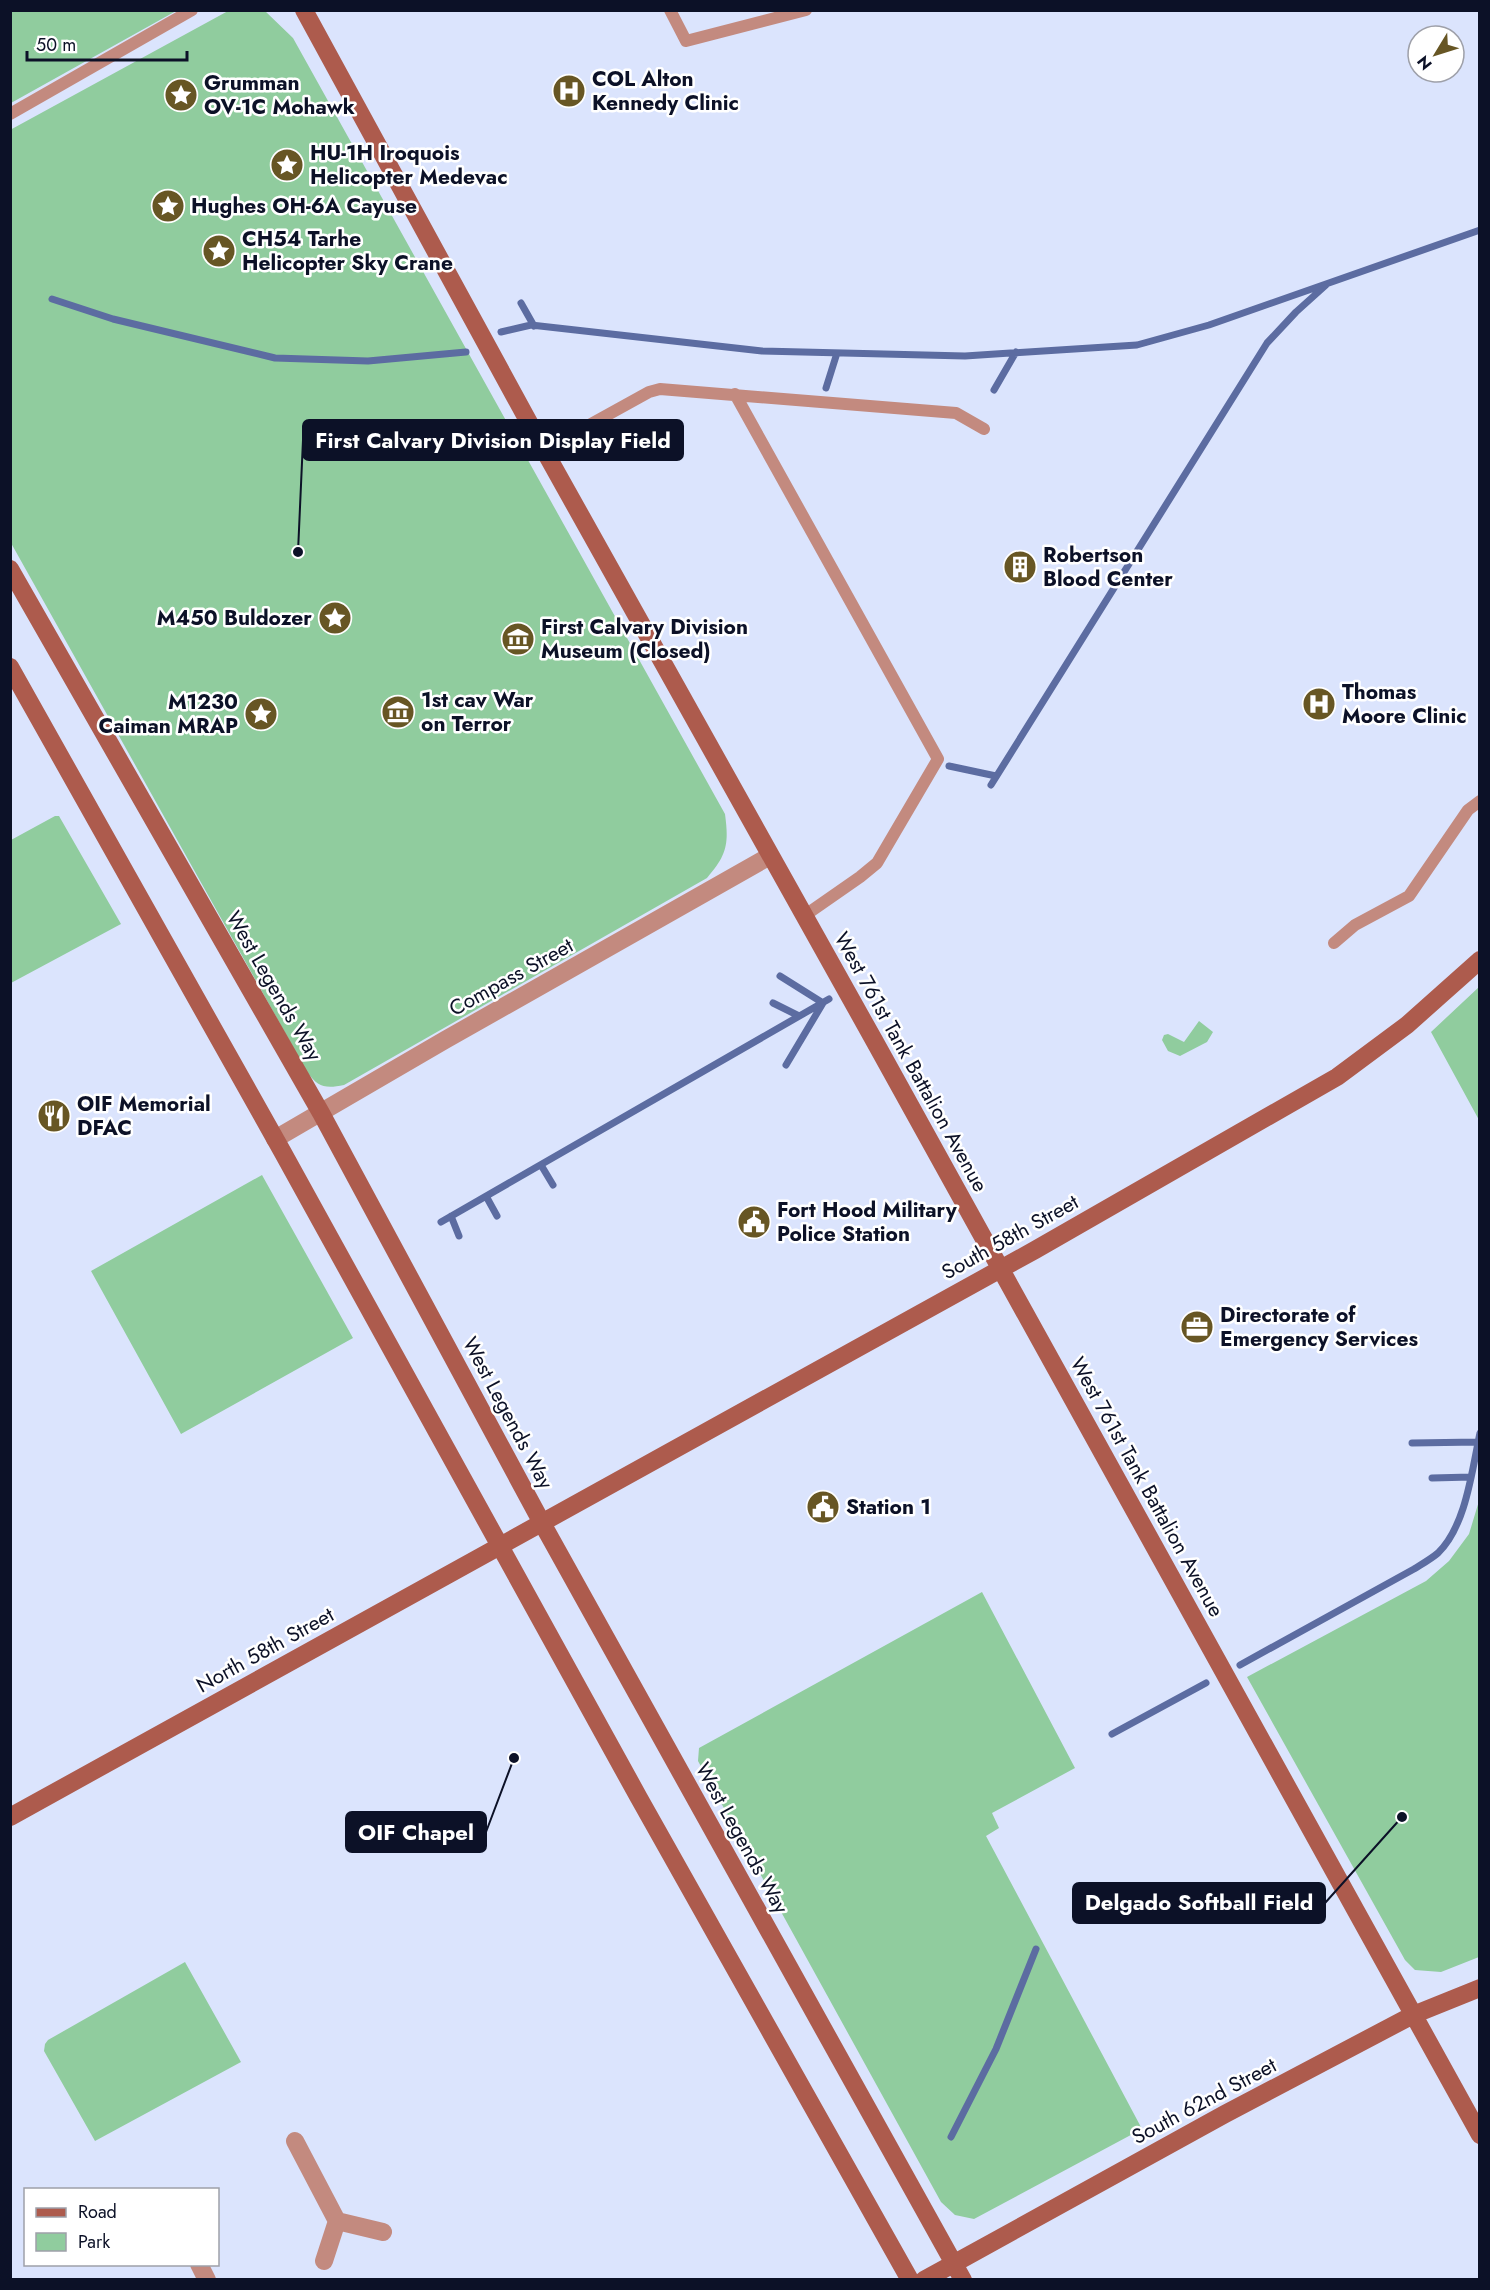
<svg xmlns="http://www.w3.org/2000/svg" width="1490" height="2290" font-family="Jost,sans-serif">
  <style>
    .green { fill: #90cc9e }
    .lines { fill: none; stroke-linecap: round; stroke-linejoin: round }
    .stream { stroke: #5c6ca1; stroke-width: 7 }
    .lane { stroke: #c38a7f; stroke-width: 12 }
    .street { stroke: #c38a7f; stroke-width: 18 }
    .secondary { stroke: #ad5b4d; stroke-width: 18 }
    .labels { text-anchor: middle; stroke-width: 5; stroke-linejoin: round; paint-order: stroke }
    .poi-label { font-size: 21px; font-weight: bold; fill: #0c1127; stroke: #fff; text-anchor: start }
    .street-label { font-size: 21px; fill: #0c1127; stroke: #fff }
    .leader { fill: none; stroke: #0c1127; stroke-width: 2 }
    .callout-dot { fill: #0c1127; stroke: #fff; stroke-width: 2 }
    .callout { fill: #0c1127; stroke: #0c1127; stroke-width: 2 }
    .callout-label { font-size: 22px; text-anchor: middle; font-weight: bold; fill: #fff }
  </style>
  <rect width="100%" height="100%" fill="#dbe4fd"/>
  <path class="green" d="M 11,10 L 176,10 L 176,11 L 11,103 Z
    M 228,11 L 265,11 L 293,38 L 725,814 C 729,844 727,855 707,878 L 344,1085 C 325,1089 318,1087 307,1072 L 11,543 L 10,130 Z
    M 55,816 L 59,816 L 121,924 L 11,983 L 11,840 Z
    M 1479,987 L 1479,1120 L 1431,1032 Z
    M 1199,1021 L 1213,1032 L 1207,1042 L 1180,1056 L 1168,1051 L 1162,1040 L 1164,1035 L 1168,1034 L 1184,1042 Z
    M 262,1175 L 353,1338 L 181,1434 L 91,1271 Z
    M 1479,1501 L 1479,1957 L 1441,1972 L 1415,1970 L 1405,1960 L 1247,1677 L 1426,1581 L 1449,1561 L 1469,1534 Z
    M 982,1592 L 1075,1768 L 992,1813 L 999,1828 L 986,1836 L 1142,2129 L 974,2219 L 955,2215 L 941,2202 L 698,1761 L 699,1748 Z
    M 185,1962 L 241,2062 L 95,2141 L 44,2051 L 45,2044 L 48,2040 Z"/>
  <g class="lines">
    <path class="stream" d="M 52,299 L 113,319 L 275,358 L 368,361 L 466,352
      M 521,303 L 534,326
      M 501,332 L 531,325 L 762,351 L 965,356 L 1137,345 L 1209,325 L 1480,230
      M 826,388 L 837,353
      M 994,390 L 1016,352
      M 949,766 L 996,776
      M 991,785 L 1267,343 L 1296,312 L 1326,285
      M 780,976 L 823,1003 L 786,1065
      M 773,1003 L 799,1016
      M 541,1165 L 553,1185
      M 486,1196 L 497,1216
      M 451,1216 L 459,1236
      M 441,1222 L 829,999
      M 1412,1443 L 1478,1442
      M 1432,1478 L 1471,1477
      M 1240,1665 L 1414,1569 C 1422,1564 1431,1559 1438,1553 C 1466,1526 1472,1470 1480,1433
      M 1112,1734 L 1206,1683
      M 951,2137 L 996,2049 L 1036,1949"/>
    <path class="lane" d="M 670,10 L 686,41 L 806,10
      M 10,114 L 192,10
      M 735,394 L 938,759 L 877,863 L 860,877 L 804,916
      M 544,450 L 649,392 L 660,389 L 956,413 L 984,429
      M 1334,943 L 1355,925 L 1409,896 L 1468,810 L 1480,801"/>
    <path class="street" d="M 275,1139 L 445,1040 L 770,856
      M 295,2141 L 337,2221
      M 324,2261 L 337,2221 L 383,2232
      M 199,2264 L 207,2280"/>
    <path class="secondary" d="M 304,10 L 544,450 L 875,1042 L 1480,2135
      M 10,569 L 321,1113 L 542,1523 L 963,2280
      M 10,667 L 282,1151 L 639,1798 L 910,2280
      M 10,1817 L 1035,1250 L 1337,1077 L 1407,1025 L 1480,960
      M 924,2280 L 1225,2114 L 1413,2015 L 1480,1988"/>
  </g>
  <defs>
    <symbol id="hospital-disc" viewBox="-11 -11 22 22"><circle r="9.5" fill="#675624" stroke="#fff"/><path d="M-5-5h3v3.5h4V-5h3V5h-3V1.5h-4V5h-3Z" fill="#fff"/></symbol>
    <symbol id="sight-disc" viewBox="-11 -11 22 22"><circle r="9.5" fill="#675624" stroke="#fff"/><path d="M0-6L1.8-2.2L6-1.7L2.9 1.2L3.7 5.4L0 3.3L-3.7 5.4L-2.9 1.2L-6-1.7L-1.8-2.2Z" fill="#fff"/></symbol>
    <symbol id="building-disc" viewBox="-11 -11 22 22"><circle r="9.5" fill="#675624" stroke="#fff"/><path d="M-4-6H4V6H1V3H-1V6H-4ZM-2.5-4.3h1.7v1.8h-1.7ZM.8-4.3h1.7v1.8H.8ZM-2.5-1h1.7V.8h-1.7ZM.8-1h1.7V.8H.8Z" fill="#fff"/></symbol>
    <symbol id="museum-disc" viewBox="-11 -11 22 22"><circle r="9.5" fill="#675624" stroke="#fff"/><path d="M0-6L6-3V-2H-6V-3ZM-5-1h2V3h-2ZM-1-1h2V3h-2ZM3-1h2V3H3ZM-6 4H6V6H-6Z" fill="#fff"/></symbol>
    <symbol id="restaurant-disc" viewBox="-11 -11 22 22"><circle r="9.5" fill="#675624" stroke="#fff"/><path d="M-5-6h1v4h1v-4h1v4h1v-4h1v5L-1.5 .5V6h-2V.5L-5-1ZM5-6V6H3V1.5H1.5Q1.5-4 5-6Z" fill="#fff"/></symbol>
    <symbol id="civic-disc" viewBox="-11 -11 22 22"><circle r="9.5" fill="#675624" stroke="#fff"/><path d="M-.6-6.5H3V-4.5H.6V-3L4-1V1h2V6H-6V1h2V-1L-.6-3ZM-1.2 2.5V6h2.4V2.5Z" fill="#fff"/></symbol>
    <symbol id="office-disc" viewBox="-11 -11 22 22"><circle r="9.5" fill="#675624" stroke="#fff"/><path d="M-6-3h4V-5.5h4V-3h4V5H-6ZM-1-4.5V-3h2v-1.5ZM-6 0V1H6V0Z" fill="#fff"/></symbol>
  </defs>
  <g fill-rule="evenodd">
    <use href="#hospital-disc" x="550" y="72" width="38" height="38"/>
    <use href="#sight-disc" x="162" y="76" width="38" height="38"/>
    <use href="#sight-disc" x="268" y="146" width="38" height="38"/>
    <use href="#sight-disc" x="149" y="187" width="38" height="38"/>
    <use href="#sight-disc" x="200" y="232" width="38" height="38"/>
    <use href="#building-disc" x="1001" y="548" width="38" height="38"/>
    <use href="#sight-disc" x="316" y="599" width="38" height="38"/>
    <use href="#museum-disc" x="499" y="620" width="38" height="38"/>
    <use href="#hospital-disc" x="1300" y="685" width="38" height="38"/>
    <use href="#museum-disc" x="379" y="693" width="38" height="38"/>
    <use href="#sight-disc" x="242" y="695" width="38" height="38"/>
    <use href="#restaurant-disc" x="35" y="1097" width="38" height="38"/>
    <use href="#civic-disc" x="735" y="1203" width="38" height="38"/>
    <use href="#office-disc" x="1178" y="1308" width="38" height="38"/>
    <use href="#civic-disc" x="804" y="1488" width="38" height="38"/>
  </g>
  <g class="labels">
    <g class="poi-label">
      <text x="592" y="86">COL Alton<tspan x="592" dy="24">Kennedy Clinic</tspan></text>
      <text x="204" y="90">Grumman<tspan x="204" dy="24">OV-1C Mohawk</tspan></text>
      <text x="310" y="160">HU-1H Iroquois<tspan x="310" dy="24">Helicopter Medevac</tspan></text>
      <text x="191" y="213">Hughes OH-6A Cayuse</text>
      <text x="242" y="246">CH54 Tarhe<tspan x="242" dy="24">Helicopter Sky Crane</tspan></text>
      <text x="1043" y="562">Robertson<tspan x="1043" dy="24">Blood Center</tspan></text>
      <text x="312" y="625" text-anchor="end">M450 Buldozer</text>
      <text x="541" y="634">First Calvary Division<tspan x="541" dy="24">Museum (Closed)</tspan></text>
      <text x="1342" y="699">Thomas<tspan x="1342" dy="24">Moore Clinic</tspan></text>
      <text x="421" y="707">1st cav War<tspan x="421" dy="24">on Terror</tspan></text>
      <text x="238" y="709" text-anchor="end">M1230<tspan x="238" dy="24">Caiman MRAP</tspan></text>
      <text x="77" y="1111">OIF Memorial<tspan x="77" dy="24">DFAC</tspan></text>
      <text x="777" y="1217">Fort Hood Military<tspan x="777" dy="24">Police Station</tspan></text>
      <text x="1220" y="1322">Directorate of<tspan x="1220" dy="24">Emergency Services</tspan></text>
      <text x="846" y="1514">Station 1</text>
    </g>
    <g class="street-label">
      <text transform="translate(511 977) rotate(-29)" y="7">Compass Street</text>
      <text transform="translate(274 986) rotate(60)" y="7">West Legends Way</text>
      <text transform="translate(911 1062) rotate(61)" y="7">West 761st Tank Battalion Avenue</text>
      <text transform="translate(1010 1237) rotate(-29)" y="7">South 58th Street</text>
      <text transform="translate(508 1413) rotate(62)" y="7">West Legends Way</text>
      <text transform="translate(1147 1487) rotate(61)" y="7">West 761st Tank Battalion Avenue</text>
      <text transform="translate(265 1650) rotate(-29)" y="7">North 58th Street</text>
      <text transform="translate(742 1838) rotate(61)" y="7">West Legends Way</text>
      <text transform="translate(1204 2101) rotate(-28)" y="7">South 62nd Street</text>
    </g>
  </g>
  <path class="leader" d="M298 552L303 440M514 1758L486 1832M1402 1817L1325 1903"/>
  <g class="callout-dot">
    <circle cx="298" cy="552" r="6"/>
    <circle cx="514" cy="1758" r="6"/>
    <circle cx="1402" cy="1817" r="6"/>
  </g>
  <g class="callout">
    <rect x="303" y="420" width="380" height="40" rx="6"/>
    <rect x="346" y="1812" width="140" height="40" rx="6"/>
    <rect x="1073" y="1883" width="252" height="40" rx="6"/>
  </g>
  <g class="callout-label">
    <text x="493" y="448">First Calvary Division Display Field</text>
    <text x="416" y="1840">OIF Chapel</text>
    <text x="1199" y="1910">Delgado Softball Field</text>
  </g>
  <rect width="1490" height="2290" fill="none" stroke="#0c1127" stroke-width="24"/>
  <rect x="24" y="2188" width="195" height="78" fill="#ffffff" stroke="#9ea0a9" stroke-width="1.5"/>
  <rect x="36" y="2208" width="30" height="9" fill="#ad5b4d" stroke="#9ea0a9" stroke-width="1.5"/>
  <text x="78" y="2218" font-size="18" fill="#0c1127">Road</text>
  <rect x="36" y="2233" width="30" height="18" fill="#90cc9e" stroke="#9ea0a9" stroke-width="1.5"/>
  <text x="78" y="2248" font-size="18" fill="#0c1127">Park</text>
  <g transform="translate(1436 54) rotate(232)"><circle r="28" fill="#ffffff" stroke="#9ea0a9" stroke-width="1.5"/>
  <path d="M0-4.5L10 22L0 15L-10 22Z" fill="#675624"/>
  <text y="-9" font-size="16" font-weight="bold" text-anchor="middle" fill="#0c1127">N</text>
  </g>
  <path d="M27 51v9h160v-9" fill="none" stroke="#0c1127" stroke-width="3"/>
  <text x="36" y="51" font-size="18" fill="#0c1127" stroke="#ffffff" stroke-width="4.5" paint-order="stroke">50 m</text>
</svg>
